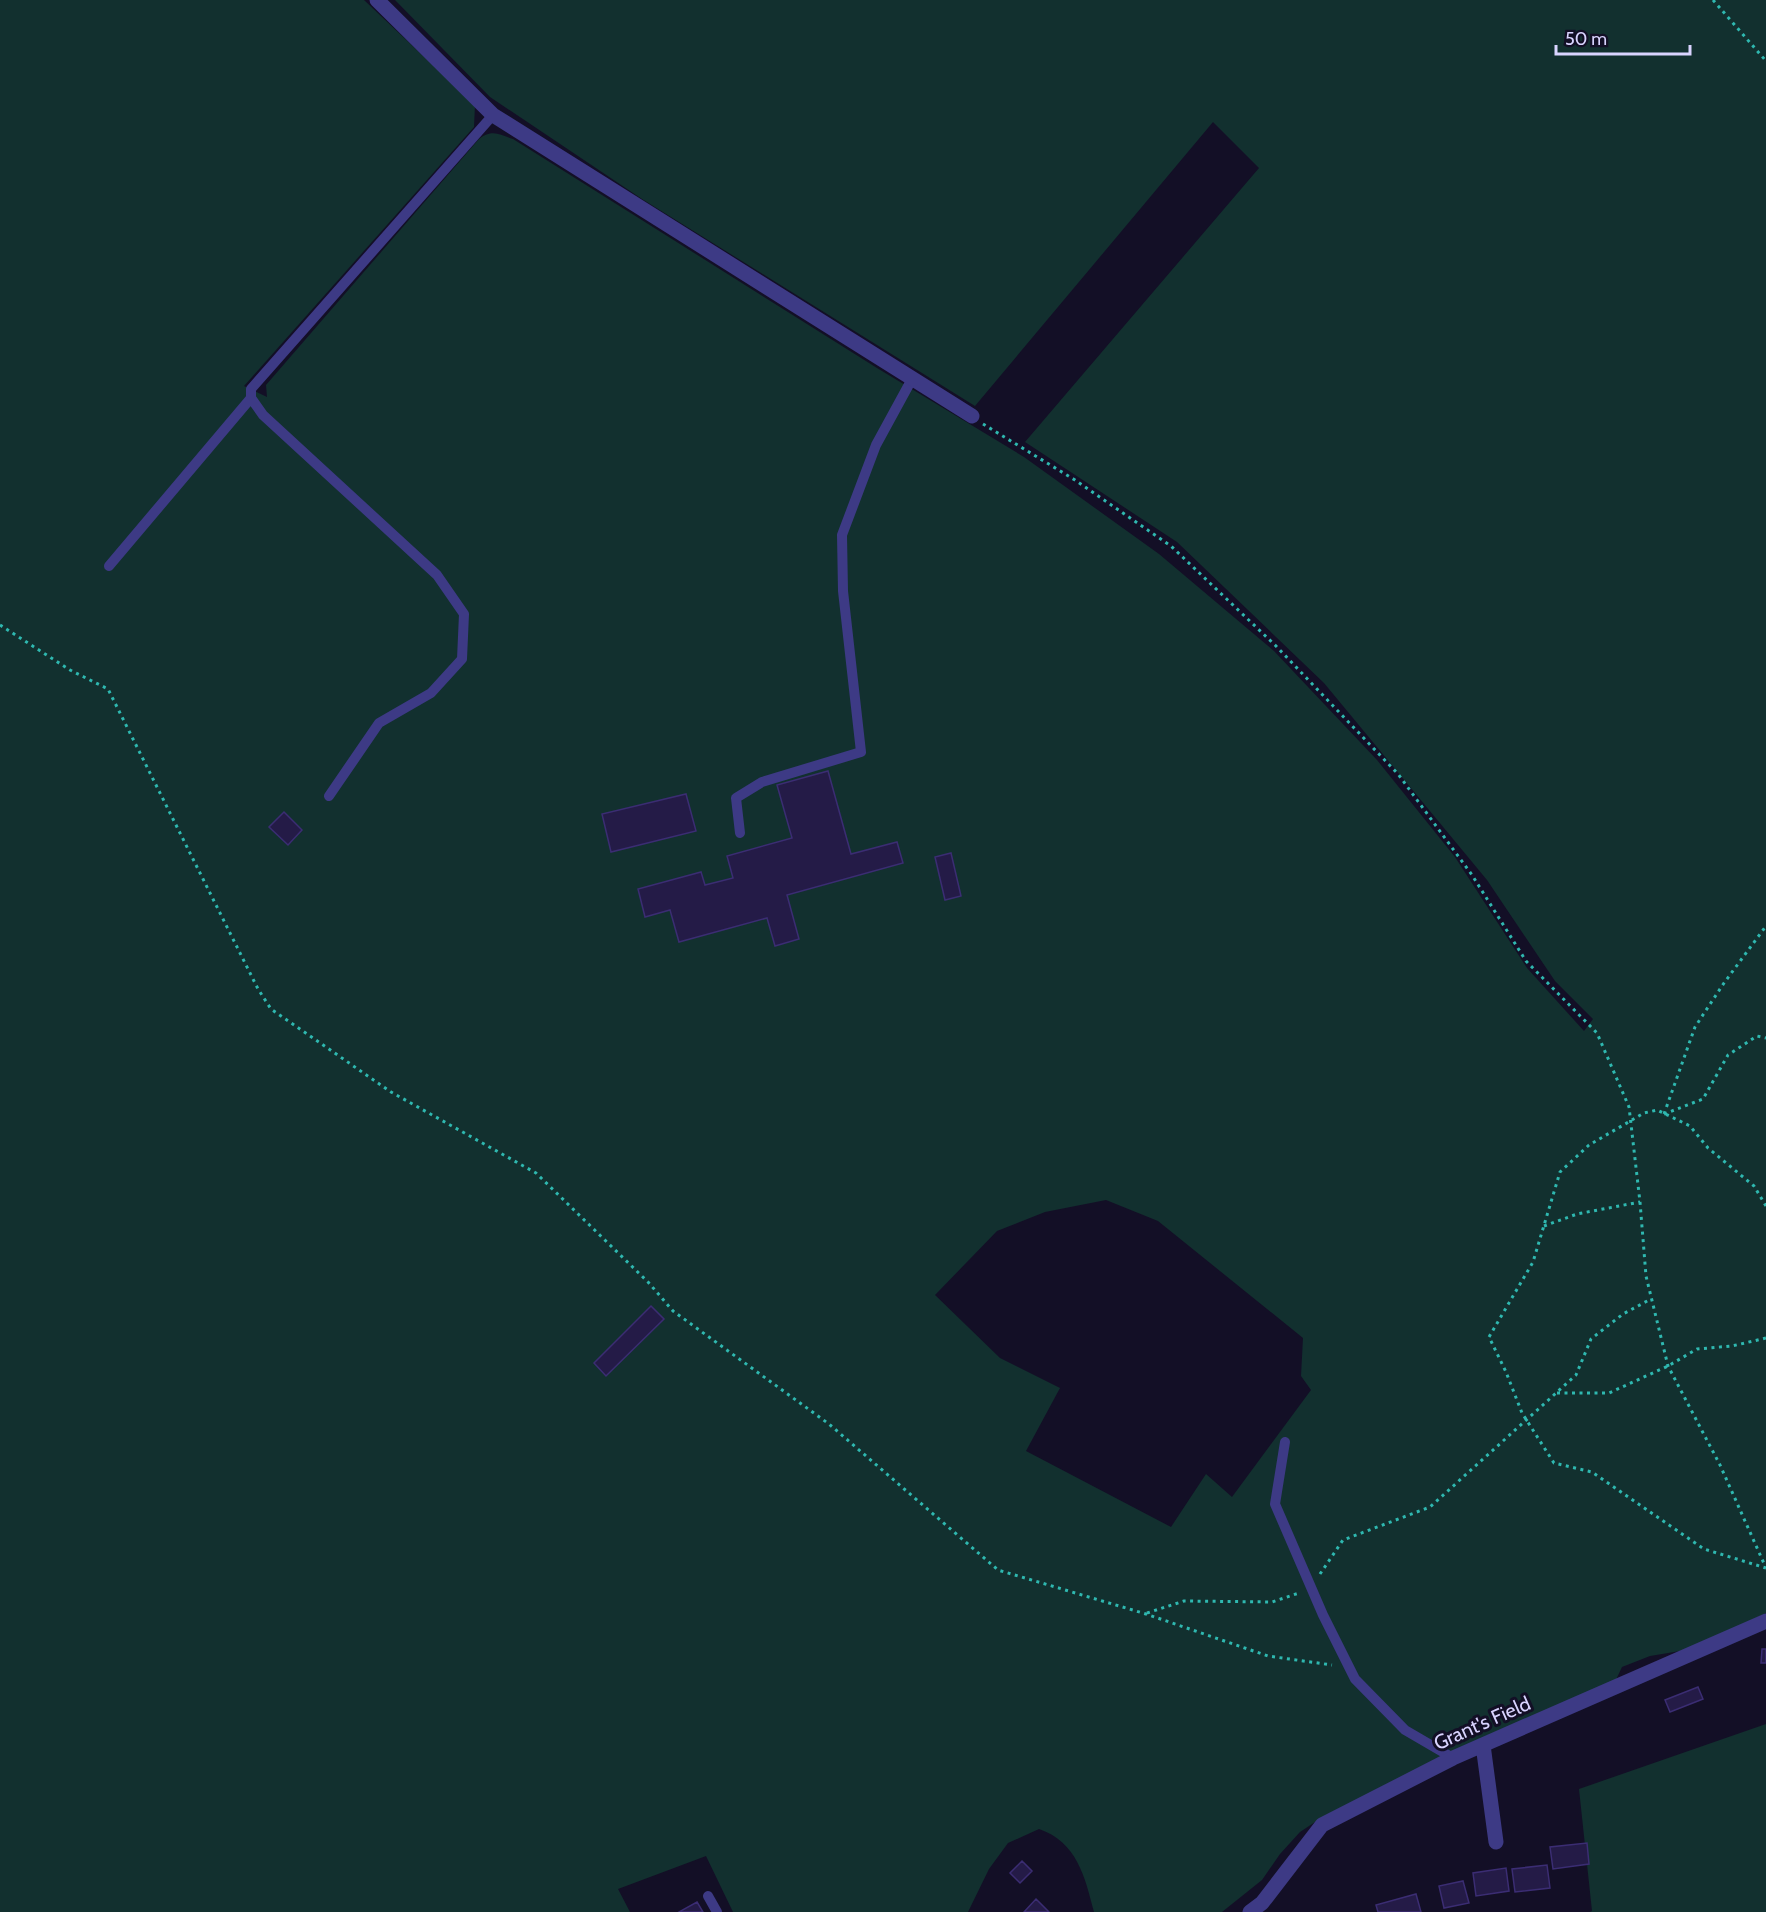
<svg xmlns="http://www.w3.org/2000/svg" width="1766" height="1912" font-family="Cabin,sans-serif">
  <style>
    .green { fill: #12302f; fill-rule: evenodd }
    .building { fill: #241b47; stroke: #3b2d73; stroke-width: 1.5 }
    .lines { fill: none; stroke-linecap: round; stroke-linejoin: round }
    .path { stroke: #2fb8b0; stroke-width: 3; stroke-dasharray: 3 4.5; stroke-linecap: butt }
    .lane { stroke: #3d3a85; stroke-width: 10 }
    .street { stroke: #3d3a85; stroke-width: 15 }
    .labels { text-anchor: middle; stroke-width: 6; stroke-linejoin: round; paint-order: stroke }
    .street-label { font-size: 20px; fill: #d9d4ff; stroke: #130f26 }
  </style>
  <rect width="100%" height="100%" fill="#130f26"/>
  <path class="green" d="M 0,0 L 364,0 L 475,105 L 474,127 L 244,386 L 267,397 L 266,385 L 479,139 C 492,129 499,134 513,139 L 877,368 L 1024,457 L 1159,554 L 1274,651 L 1377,760 L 1455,857 L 1527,968 L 1584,1031 L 1593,1019 L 1555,981 L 1487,880 L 1324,683 L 1177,542 L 1025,442 L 1259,168 L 1213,122 L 975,406 L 642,199 L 490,97 L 395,0 L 1766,0 L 1766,1613 L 1692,1649 L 1650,1656 L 1622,1667 L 1614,1684 L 1321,1818 L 1300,1832 L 1280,1854 L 1262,1880 L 1222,1912 L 1094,1912 C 1085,1877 1077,1842 1039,1829 L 1008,1843 L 989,1869 L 968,1912 L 733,1912 L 706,1856 L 618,1889 L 630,1912 L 0,1912 ZM 1106,1200 L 1158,1221 L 1303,1338 L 1301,1376 L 1311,1390 L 1232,1497 L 1206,1474 L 1171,1527 L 1026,1451 L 1060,1388 L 1000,1358 L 935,1295 L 997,1231 L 1045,1212 Z
    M 1766,1724 L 1766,1912 L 1590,1912 L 1592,1911 L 1579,1789 Z"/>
  <path class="building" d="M 828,771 L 851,854 L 897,842 L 903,863 L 787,895 L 799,939 L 775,946 L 767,918 L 679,942 L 670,910 L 645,917 L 638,889 L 701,872 L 705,885 L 733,878 L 727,856 L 792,838 L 777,785 Z
    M 686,794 L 696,831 L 611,852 L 602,814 Z
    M 284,812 L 302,830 L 288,845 L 269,827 Z
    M 951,853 L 961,896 L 945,900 L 935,857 Z
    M 651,1306 L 664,1319 L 606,1376 L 594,1363 Z
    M 1762,1649 L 1766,1649 L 1766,1663 L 1761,1663 Z
    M 1698,1687 L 1703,1699 L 1670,1712 L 1665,1700 Z
    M 1587,1843 L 1589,1864 L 1553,1869 L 1550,1847 Z
    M 1022,1861 L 1032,1871 L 1020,1883 L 1010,1873 Z
    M 1547,1865 L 1550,1888 L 1515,1892 L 1512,1869 Z
    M 1506,1868 L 1509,1891 L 1476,1896 L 1473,1873 Z
    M 1463,1881 L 1469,1903 L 1444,1908 L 1439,1886 Z
    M 1416,1894 L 1421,1912 L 1378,1912 L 1376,1905 Z
    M 1036,1899 L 1049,1912 L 1024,1912 Z
    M 697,1902 L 703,1912 L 679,1912 Z"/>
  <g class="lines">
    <path class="path" d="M 1713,0 L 1766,61
      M 983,424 L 1075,480 L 1171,546 L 1276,646 L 1398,774 L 1472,875 L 1526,961 L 1597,1033 L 1629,1107 L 1640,1202 L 1646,1276 L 1668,1366 L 1720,1465 L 1766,1568
      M 0,625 L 70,670 L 108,689 L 258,989 L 271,1009 L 391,1092 L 536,1173 L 648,1282 L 673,1311 L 829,1424 L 998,1570 L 1146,1614 L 1268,1656 L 1332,1665
      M 1664,1114 L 1695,1027 L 1724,983 L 1766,926
      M 1664,1114 L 1703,1099 L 1728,1055 L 1757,1036 L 1766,1038
      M 1766,1206 L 1754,1186 L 1708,1148 L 1690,1126 L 1657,1110 L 1644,1113 L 1589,1145 L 1560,1172 L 1533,1262 L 1489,1337 L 1506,1372 L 1522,1413 L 1554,1463 L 1592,1472 L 1704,1549 L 1766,1568
      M 1544,1226 L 1577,1214 L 1640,1202
      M 1557,1393 L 1609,1393 L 1668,1366 L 1697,1349 L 1732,1346 L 1766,1338
      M 1320,1574 L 1343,1540 L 1430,1507 L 1576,1375 L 1591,1339 L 1623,1314 L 1651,1299
      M 1147,1613 L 1184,1601 L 1272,1602 L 1299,1593"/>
    <path class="lane" d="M 109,566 L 251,398
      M 329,796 L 379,723 L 431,693 L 462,659 L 464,614 L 437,575 L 263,415 L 251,398 L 251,389 L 493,115
      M 740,833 L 736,798 L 762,782 L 861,752 L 843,591 L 842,535 L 876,445 L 912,379
      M 1285,1442 L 1275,1504 L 1323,1615 L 1355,1679 L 1405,1730 L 1453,1758
      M 708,1896 L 717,1912"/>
    <path class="street" d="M 377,0 L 493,115 L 972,416
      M 1483,1745 L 1496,1842
      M 1250,1912 L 1262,1903 L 1322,1825 L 1453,1758 L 1766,1621"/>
  </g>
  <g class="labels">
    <g class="street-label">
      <text transform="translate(1482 1723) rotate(-24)" y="7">Grant's Field</text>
    </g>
  </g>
  <path d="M1556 45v9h134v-9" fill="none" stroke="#d9d4ff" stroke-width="3"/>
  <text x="1565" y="45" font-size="18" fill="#d9d4ff" stroke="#130f26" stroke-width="4.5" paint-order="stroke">50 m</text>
</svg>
